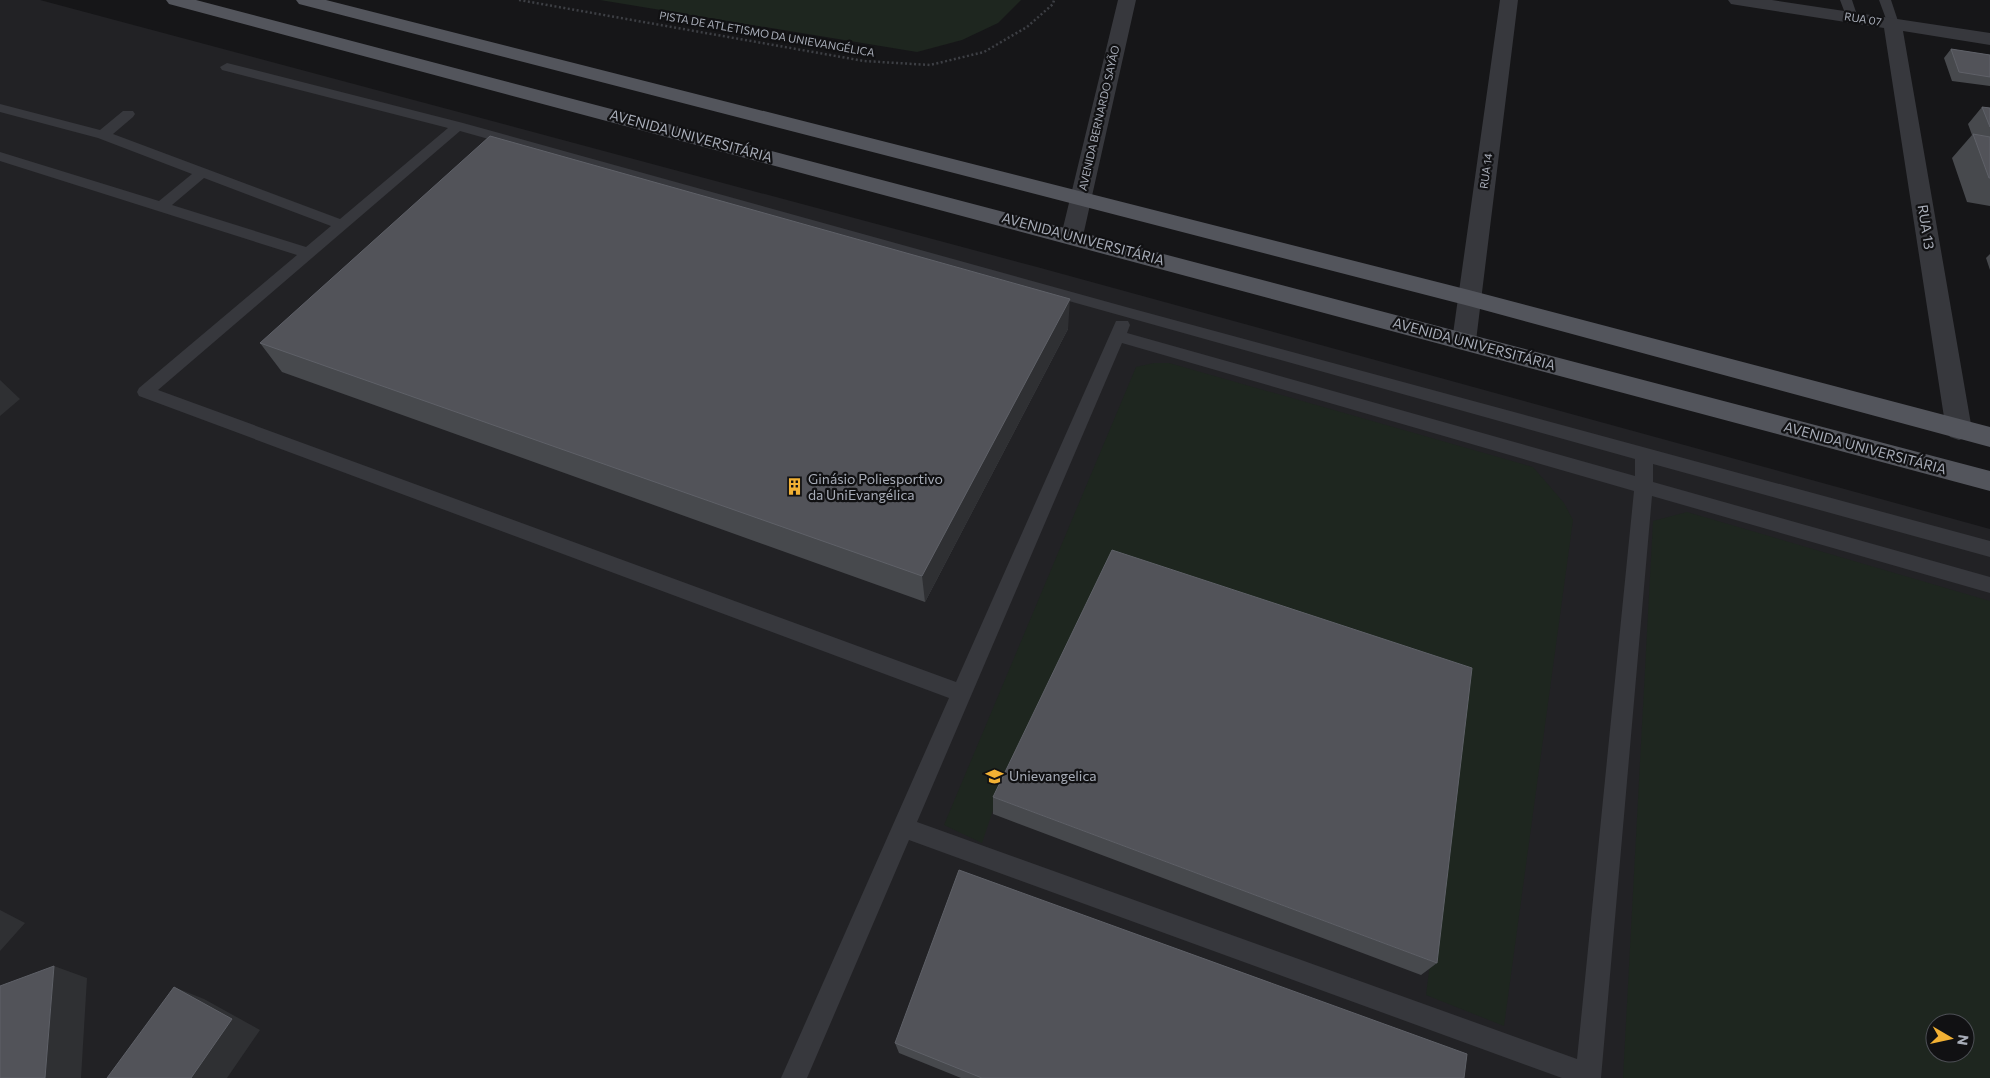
<svg xmlns="http://www.w3.org/2000/svg" width="1990" height="1078" font-family="Commissioner,sans-serif">
  <style>
    .built { fill: #222225; fill-rule: evenodd }
    .green { fill: #1e261f; fill-rule: evenodd }
    .lines { fill: none; stroke-linecap: round; stroke-linejoin: round }
    .path { stroke: #3d3f44; stroke-width: 2.5; stroke-dasharray: 2 2.5; stroke-linecap: butt }
    .lane { fill: #37383d; fill-rule: evenodd }
    .street { fill: #37383d; fill-rule: evenodd }
    .primary { fill: #53555c; fill-rule: evenodd }
    .wall { fill: #47494d }
    .shaded-wall { fill: #2f3033 }
    .building { fill: #525359; stroke: #5f6168 }
    .labels { text-anchor: middle; stroke-width: 4.5; stroke-linejoin: round; paint-order: stroke }
    .far-street-label { font-size: 11px; fill: #a8adb8; stroke: #111113 }
    .street-label { font-size: 14px; fill: #a8adb8; stroke: #111113 }
    .poi-label { font-size: 14px; fill: #a8adb8; stroke: #111113; text-anchor: start }
  </style>
  <rect width="100%" height="100%" fill="#161618"/>
  <path class="built" d="M 0,0 L 40,0 L 1037,267 L 1990,529 L 1990,1078 L 0,1078 ZM 1935,1023 L 1965,1023 L 1965,1053 L 1935,1053 Z"/>
  <path class="green" d="M 600,0 L 1021,0 L 998,23 L 962,40 L 917,52 Z
    M 1154,363 L 1169,363 L 1533,467 L 1564,503 L 1573,520 L 1504,1026 L 1426,995 L 1465,687 L 1106,568 L 1102,571 L 1003,780 L 982,843 L 944,825 L 1136,367 Z
    M 1687,512 L 1990,601 L 1990,1078 L 1623,1078 L 1653,521 ZM 1935,1023 L 1965,1023 L 1965,1053 L 1935,1053 Z"/>
  <g class="lines">
    <path class="path" d="M 519,0 L 864,61 L 930,65 L 984,52 L 1027,27 L 1053,4 L 1054,0"/>
    <path class="lane" d="M 1840,0 L 1852,0 L 1858,18 L 1856,21 L 1848,21 Z
      M 1879,0 L 1891,0 L 1899,24 L 1897,27 L 1889,27 Z
      M 227,63 L 463,123 L 1126,307 L 1990,541 L 1990,557 L 1653,464 L 1653,482 L 1990,577 L 1990,593 L 1652,496 L 1601,1078 L 1562,1078 L 909,840 L 807,1078 L 781,1078 L 949,698 L 139,396 L 137,392 L 139,388 L 297,255 L 0,161 L 0,152 L 159,201 L 192,174 L 98,138 L 0,112 L 0,104 L 100,130 L 123,111 L 133,111 L 135,114 L 133,117 L 113,134 L 340,219 L 448,128 L 222,70 L 220,67 ZM 460,131 L 1635,459 L 1635,476 L 1127,333 L 1130,325 L 1128,321 L 1116,321 L 956,682 L 158,390 ZM 204,178 L 331,226 L 306,247 L 172,205 ZM 1122,343 L 1634,491 L 1577,1059 L 917,822 Z"/>
    <path class="street" d="M 1118,0 L 1136,0 L 1083,236 L 1080,241 L 1072,243 L 1064,241 L 1061,236 Z
      M 1500,0 L 1518,0 L 1476,341 L 1472,347 L 1464,350 L 1456,347 L 1452,341 Z
      M 1728,0 L 1772,0 L 1990,33 L 1990,45 L 1903,31 L 1972,430 L 1968,437 L 1959,440 L 1950,437 L 1946,430 L 1884,28 L 1737,5 L 1731,4 Z"/>
    <path class="primary" d="M 166,0 L 196,0 L 1990,471 L 1990,491 L 169,4 Z
      M 296,0 L 326,0 L 1469,290 L 1990,427 L 1990,447 L 1469,306 L 299,4 Z"/>
  </g>
  <path class="wall" d="M 1951,49 L 1990,55 L 1990,86 L 1952,81 L 1944,58 Z
    M 1982,107 L 1990,108 L 1990,206 L 1967,202 L 1952,158 L 1972,135 L 1968,124 Z
    M 1990,254 L 1990,270 L 1986,258 Z
    M 1068,329 L 925,602 L 282,372 L 260,343 Z
    M 993,797 L 1437,963 L 1421,975 L 993,814 Z
    M 895,1043 L 1464,1078 L 961,1078 L 899,1053 Z"/>
  <path class="shaded-wall" d="M 1070,299 L 1068,329 L 925,602 L 922,576 Z
    M 0,380 L 20,399 L 0,416 Z
    M 0,910 L 25,923 L 0,951 Z
    M 54,966 L 87,978 L 81,1078 L 45,1078 Z
    M 174,987 L 204,999 L 260,1030 L 227,1078 L 191,1078 Z"/>
  <path class="building" d="M 1951,49 L 1990,55 L 1990,77 L 1959,72 Z
    M 1982,107 L 1990,108 L 1990,127 Z
    M 1973,134 L 1990,137 L 1990,178 L 1989,178 Z
    M 490,136 L 1070,299 L 922,576 L 260,343 Z
    M 1112,550 L 1472,668 L 1437,963 L 993,797 Z
    M 959,870 L 1467,1054 L 1464,1078 L 982,1078 L 895,1043 Z
    M 54,966 L 45,1078 L 0,1078 L 0,986 Z
    M 174,987 L 232,1019 L 191,1078 L 107,1078 Z"/>
  <defs>
    <symbol id="building-bare" viewBox="-9 -9 18 18"><path d="M-4-6H4V6H1V3H-1V6H-4ZM-2.5-4.3h1.7v1.8h-1.7ZM.8-4.3h1.7v1.8H.8ZM-2.5-1h1.7V.8h-1.7ZM.8-1h1.7V.8H.8Z" fill="#f2b134" stroke="#111113" stroke-width="2.5" paint-order="stroke"/></symbol>
    <symbol id="university-bare" viewBox="-9 -9 18 18"><path d="M0-5L7-2L0 1L-7-2ZM-4 1L0 2.5L4 1V4Q0 6-4 4Z" fill="#f2b134" stroke="#111113" stroke-width="2.5" paint-order="stroke"/></symbol>
  </defs>
  <g fill-rule="evenodd">
    <use href="#building-bare" x="782" y="474" width="25" height="25"/>
    <use href="#university-bare" x="982" y="764" width="25" height="25"/>
  </g>
  <g class="labels">
    <g class="far-street-label">
      <text transform="translate(1863 19) rotate(9)" y="4">RUA 07</text>
      <text transform="translate(767 34) rotate(10)" y="4">PISTA DE ATLETISMO DA UNIEVANGÉLICA</text>
      <text transform="translate(1099 118) rotate(-77)" y="4">AVENIDA BERNARDO SAYÃO</text>
      <text transform="translate(1486 171) rotate(-82)" y="4">RUA 14</text>
    </g>
    <g class="street-label">
      <text transform="translate(691 136) rotate(15)" y="5">AVENIDA UNIVERSITÁRIA</text>
      <text transform="translate(1926 227) rotate(81)" y="5">RUA 13</text>
      <text transform="translate(1083 239) rotate(15)" y="5">AVENIDA UNIVERSITÁRIA</text>
      <text transform="translate(1474 344) rotate(15)" y="5">AVENIDA UNIVERSITÁRIA</text>
      <text transform="translate(1865 448) rotate(15)" y="5">AVENIDA UNIVERSITÁRIA</text>
    </g>
    <g class="poi-label">
      <text x="808" y="484">Ginásio Poliesportivo<tspan x="808" dy="16">da UniEvangélica</tspan></text>
      <text x="1009" y="781">Unievangelica</text>
    </g>
  </g>
  <g transform="translate(1950 1038) rotate(99)"><circle r="24" fill="#111113" stroke="#4d4f55"/>
  <path d="M0-4L9 19L0 12L-9 19Z" fill="#f2b134"/>
  <text y="-8" font-size="14" font-weight="bold" text-anchor="middle" fill="#a8adb8">N</text>
  </g>
</svg>
